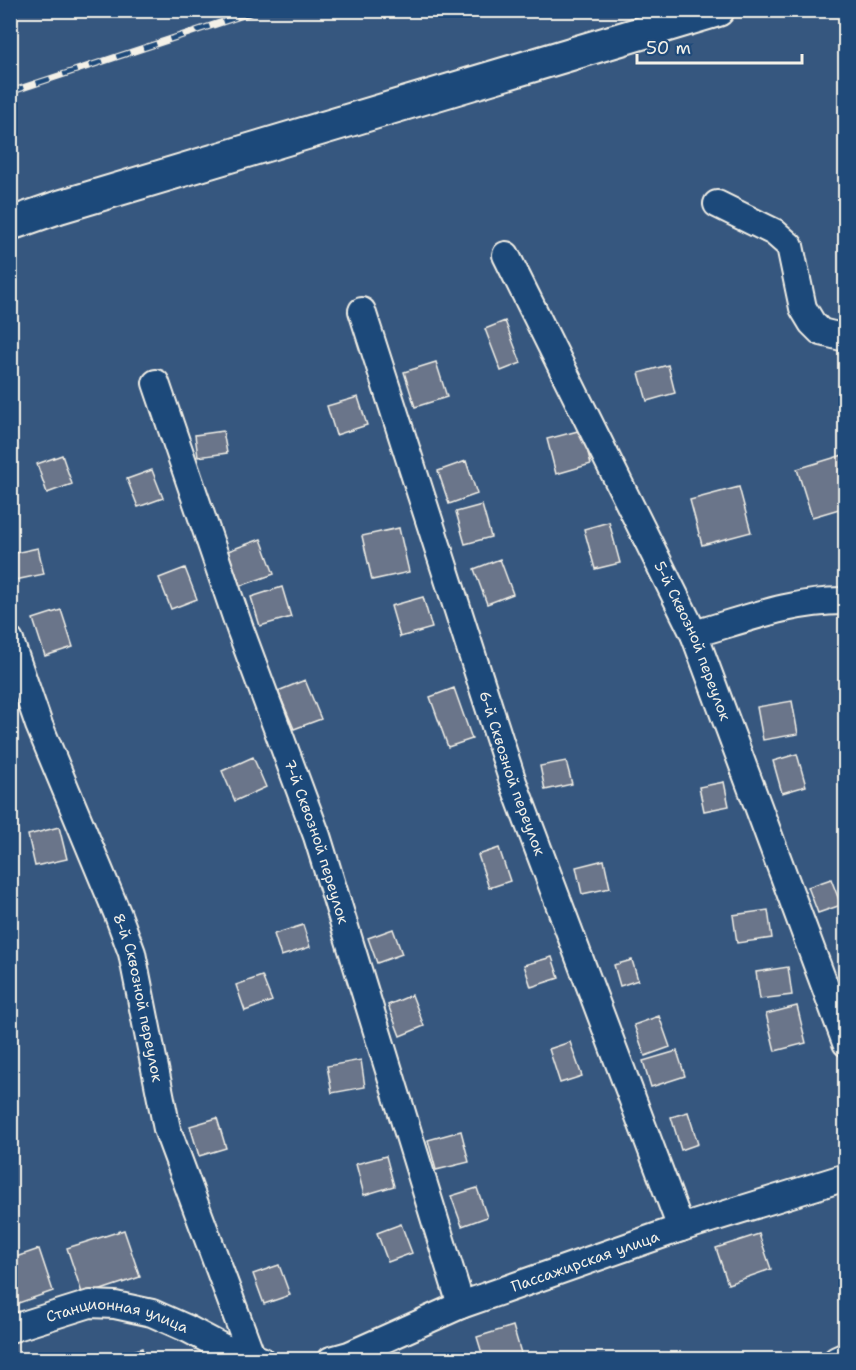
<svg xmlns="http://www.w3.org/2000/svg" width="856" height="1370" font-family="'Shantell Sans',sans-serif">
  <style>
    .building { fill: #6b758a; stroke: #f4f1e8; stroke-width: 1.5 }
    .lines { fill: none; stroke-linecap: round; stroke-linejoin: round }
    .minor-casing { stroke: #f4f1e8; stroke-width: 30 }
    .tertiary-casing { stroke: #f4f1e8; stroke-width: 36 }
    .minor { stroke: #1f4a7a; stroke-width: 26 }
    .tertiary { stroke: #1f4a7a; stroke-width: 32 }
    .rail-casing { stroke: #f4f1e8; stroke-width: 7 }
    .rail { stroke: #1f4a7a; stroke-width: 4.5; stroke-dasharray: 14; stroke-linecap: butt }
    .labels { text-anchor: middle; stroke-width: 5; stroke-linejoin: round; paint-order: stroke }
    .street-label { font-size: 15px; fill: #f4f1e8; stroke: #1f4a7a }
  </style>
  <rect width="100%" height="100%" fill="#36577f"/>
  <filter id="ink" filterUnits="userSpaceOnUse"><feTurbulence type="fractalNoise" baseFrequency=".0167" numOctaves="2"/><feDisplacementMap in="SourceGraphic" scale="12" xChannelSelector="R" yChannelSelector="G"/><feConvolveMatrix kernelMatrix="1 2 1 2 8 2 1 2 1" color-interpolation-filters="sRGB"/></filter>
  <g filter="url(#ink)">
    <path class="building" d="M 505,321 L 521,363 L 501,371 L 485,329 Z
      M 436,362 L 447,397 L 415,407 L 404,372 Z
      M 668,365 L 675,393 L 647,401 L 639,373 Z
      M 358,397 L 367,425 L 336,435 L 327,406 Z
      M 582,430 L 591,464 L 556,474 L 547,439 Z
      M 223,431 L 227,453 L 198,457 L 195,435 Z
      M 846,454 L 846,507 L 812,517 L 797,469 Z
      M 62,455 L 72,484 L 47,493 L 37,464 Z
      M 466,461 L 477,494 L 449,504 L 438,471 Z
      M 152,470 L 163,498 L 138,507 L 127,479 Z
      M 739,487 L 751,532 L 702,545 L 690,500 Z
      M 482,505 L 491,537 L 465,544 L 456,512 Z
      M 609,522 L 620,563 L 595,569 L 584,529 Z
      M 399,528 L 409,572 L 372,580 L 362,536 Z
      M 261,539 L 274,574 L 240,586 L 228,551 Z
      M 38,548 L 44,574 L 15,580 L 10,554 Z
      M 500,559 L 513,594 L 487,604 L 474,569 Z
      M 185,568 L 197,599 L 171,609 L 159,578 Z
      M 282,587 L 291,617 L 260,626 L 251,597 Z
      M 423,597 L 432,628 L 400,637 L 391,606 Z
      M 61,610 L 73,647 L 45,656 L 33,619 Z
      M 305,680 L 321,719 L 294,729 L 278,691 Z
      M 454,688 L 472,739 L 448,747 L 430,697 Z
      M 792,701 L 798,734 L 763,740 L 757,707 Z
      M 797,754 L 806,786 L 782,793 L 773,761 Z
      M 253,757 L 266,787 L 235,801 L 222,771 Z
      M 566,761 L 572,784 L 545,790 L 540,766 Z
      M 724,782 L 729,806 L 704,811 L 699,787 Z
      M 59,827 L 67,859 L 35,866 L 28,835 Z
      M 499,848 L 510,881 L 489,888 L 478,855 Z
      M 604,860 L 610,888 L 582,894 L 576,867 Z
      M 831,879 L 841,905 L 818,913 L 808,887 Z
      M 768,910 L 772,938 L 737,943 L 733,915 Z
      M 303,925 L 310,947 L 281,956 L 274,934 Z
      M 393,929 L 402,954 L 377,963 L 368,938 Z
      M 552,957 L 559,978 L 531,987 L 524,965 Z
      M 632,960 L 638,980 L 620,986 L 614,965 Z
      M 788,967 L 792,995 L 760,999 L 756,972 Z
      M 262,976 L 272,1001 L 245,1011 L 236,985 Z
      M 412,995 L 424,1026 L 400,1036 L 388,1005 Z
      M 797,1006 L 806,1043 L 775,1051 L 766,1014 Z
      M 659,1016 L 670,1047 L 645,1056 L 634,1025 Z
      M 570,1042 L 582,1076 L 560,1083 L 549,1049 Z
      M 677,1051 L 685,1076 L 651,1087 L 643,1061 Z
      M 361,1060 L 365,1087 L 332,1093 L 327,1066 Z
      M 688,1112 L 698,1144 L 681,1150 L 671,1117 Z
      M 217,1118 L 226,1148 L 199,1156 L 190,1126 Z
      M 461,1131 L 469,1162 L 436,1170 L 428,1140 Z
      M 386,1156 L 394,1186 L 364,1195 L 356,1164 Z
      M 477,1188 L 487,1217 L 462,1226 L 451,1196 Z
      M 401,1224 L 412,1253 L 388,1262 L 377,1233 Z
      M 124,1230 L 140,1277 L 83,1296 L 67,1248 Z
      M 759,1234 L 771,1269 L 728,1284 L 716,1248 Z
      M 39,1249 L 53,1291 L 10,1306 L 10,1259 Z
      M 279,1265 L 290,1295 L 264,1304 L 253,1274 Z
      M 513,1326 L 523,1360 L 484,1360 L 477,1337 Z
      M 142,1348 L 146,1360 L 108,1360 Z"/>
    <g class="lines">
      <defs>
        <g id="minor">
          <path d="M 717,204 L 774,232 L 790,246 L 803,308 L 812,323 L 821,332 L 846,338"/>
          <path id="s1" d="M 506,255 L 694,634 L 846,1043"/>
          <path id="s2" d="M 362,311 L 513,782 L 681,1228"/>
          <path id="s3" d="M 156,383 L 240,629 L 317,836 L 461,1305"/>
          <path d="M 694,634 C 743,620 794,600 846,601"/>
          <path id="s4" d="M 10,641 L 39,725 L 118,915 L 132,953 L 167,1129 L 252,1357"/>
          <path id="s5" d="M 10,1329 L 90,1304 L 115,1305 L 152,1313 L 188,1329 L 222,1347 L 261,1360"/>
          <path id="s6" d="M 331,1360 L 349,1355 L 461,1305 L 681,1228 L 846,1177"/>
          <path d="M 837,1360 L 846,1356"/>
        </g>
        <path id="tertiary" d="M 10,224 L 59,207 L 718,10"/>
      </defs>
      <use href="#minor" class="minor-casing"/>
      <use href="#tertiary" class="tertiary-casing"/>
      <use href="#minor" class="minor"/>
      <use href="#tertiary" class="tertiary"/>
      <defs>
        <path id="rail" d="M 10,92 L 259,10"/>
      </defs>
      <use href="#rail" class="rail-casing"/>
      <use href="#rail" class="rail"/>
    </g>
  </g>
  <g class="labels">
    <g class="street-label">
      <text dy="5" stroke="none"><textPath href="#s1" startOffset="429">5-й Сквозной переулок</textPath></text>
      <text dy="5" stroke="none"><textPath href="#s2" startOffset="486">6-й Сквозной переулок</textPath></text>
      <text dy="5" stroke="none"><textPath href="#s3" startOffset="486">7-й Сквозной переулок</textPath></text>
      <text dy="5" stroke="none"><textPath href="#s4" startOffset="380">8-й Сквозной переулок</textPath></text>
      <text dy="5" stroke="none"><textPath href="#s6" startOffset="273">Пассажирская улица</textPath></text>
      <text dy="5" stroke="none"><textPath href="#s5" startOffset="112">Станционная улица</textPath></text>
    </g>
  </g>
  <rect width="856" height="1370" fill="none" stroke="#1f4a7a" stroke-width="36"/>
  <rect x="18" y="18" width="820" height="1334" fill="none" stroke="#f4f1e8" stroke-width="2" filter="url(#ink)"/>
  <path d="M637 54v9h165v-9" fill="none" stroke="#f4f1e8" stroke-width="3"/>
  <text x="646" y="54" font-size="18" fill="#f4f1e8" stroke="#1f4a7a" stroke-width="4.5" paint-order="stroke">50 m</text>
</svg>
